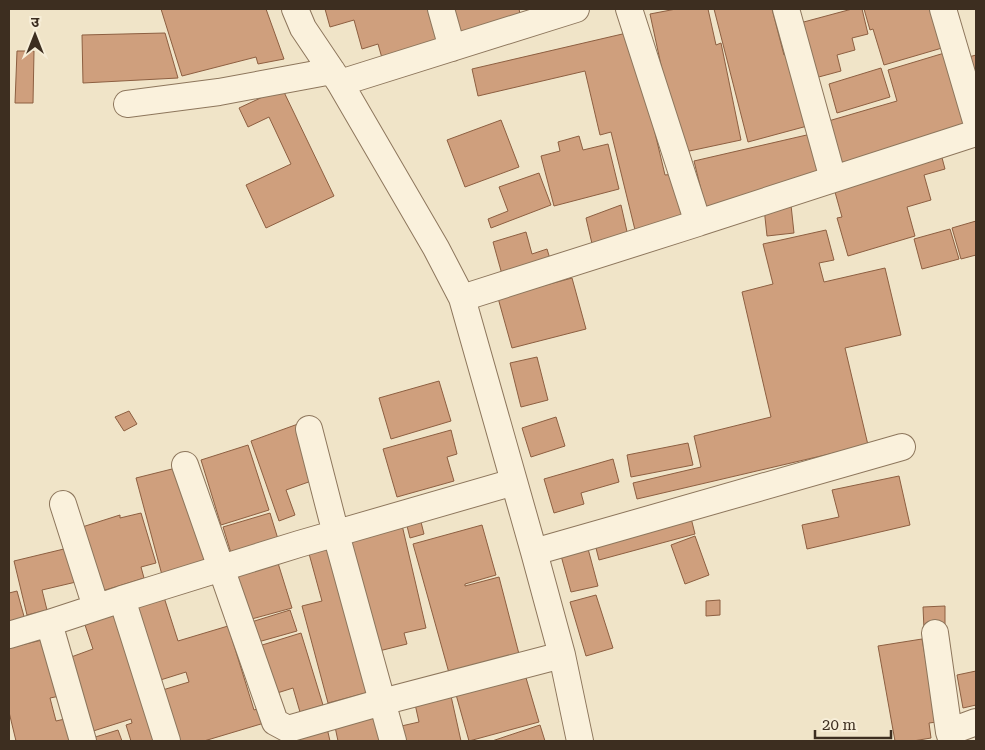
<svg xmlns="http://www.w3.org/2000/svg" width="985" height="750" font-family="'Roboto Serif','Noto Sans Devanagari',serif">
  <style>
    .building { fill: #cf9f7d; stroke: #8d5f41 }
    .lines { fill: none; stroke-linecap: round; stroke-linejoin: round }
    .street-casing { stroke: #8d765c; stroke-width: 28 }
    .street { stroke: #faf1dc; stroke-width: 26 }
  </style>
  <rect width="100%" height="100%" fill="#f0e4c8"/>
  <path class="building" d="M 161,9 L 266,9 L 284,59 L 258,64 L 256,57 L 182,76 Z
    M 325,9 L 430,9 L 439,41 L 382,58 L 378,44 L 362,49 L 354,20 L 330,27 Z
    M 454,9 L 519,9 L 521,19 L 460,34 Z
    M 676,9 L 708,9 L 716,45 L 721,43 L 741,140 L 680,153 L 650,14 Z
    M 714,9 L 772,9 L 784,55 L 794,52 L 811,125 L 748,142 Z
    M 852,9 L 862,9 L 868,34 L 852,38 L 855,50 L 837,55 L 841,71 L 815,78 L 800,23 Z
    M 864,9 L 930,9 L 942,48 L 884,65 L 873,29 L 870,30 Z
    M 631,32 L 665,175 L 675,174 L 689,221 L 636,234 L 611,132 L 600,135 L 585,71 L 478,96 L 472,69 Z
    M 165,33 L 178,78 L 83,83 L 82,35 Z
    M 17,51 L 34,51 L 33,103 L 15,103 Z
    M 951,51 L 971,129 L 839,169 L 825,122 L 897,101 L 888,70 Z
    M 976,55 L 976,99 L 965,58 Z
    M 881,68 L 890,97 L 837,113 L 829,84 Z
    M 282,88 L 334,196 L 266,228 L 246,185 L 291,164 L 269,117 L 248,127 L 239,108 Z
    M 501,120 L 519,167 L 465,187 L 447,140 Z
    M 811,134 L 821,176 L 706,210 L 694,161 Z
    M 579,136 L 583,150 L 608,144 L 619,189 L 554,206 L 541,156 L 560,151 L 558,142 Z
    M 941,154 L 945,169 L 924,175 L 931,200 L 907,207 L 915,236 L 848,256 L 837,218 L 842,217 L 833,185 Z
    M 539,173 L 551,205 L 491,228 L 488,219 L 508,211 L 499,187 Z
    M 621,205 L 628,236 L 593,248 L 586,218 Z
    M 791,205 L 794,233 L 767,236 L 764,208 Z
    M 976,221 L 976,255 L 961,259 L 952,228 Z
    M 950,229 L 959,259 L 922,269 L 914,239 Z
    M 826,230 L 834,260 L 819,263 L 824,282 L 885,268 L 901,335 L 845,348 L 868,445 L 637,499 L 633,483 L 701,467 L 694,436 L 771,417 L 742,292 L 773,284 L 763,244 Z
    M 526,232 L 532,254 L 547,249 L 551,262 L 503,278 L 493,242 Z
    M 572,278 L 586,329 L 512,348 L 498,298 Z
    M 537,357 L 548,400 L 521,407 L 510,363 Z
    M 439,381 L 451,421 L 391,439 L 379,398 Z
    M 129,411 L 137,424 L 124,431 L 115,417 Z
    M 556,417 L 565,446 L 531,457 L 522,428 Z
    M 298,424 L 317,479 L 286,490 L 295,515 L 279,521 L 251,441 Z
    M 451,430 L 457,454 L 447,457 L 454,481 L 397,497 L 383,449 Z
    M 688,443 L 693,465 L 631,477 L 627,455 Z
    M 248,445 L 269,510 L 221,525 L 201,460 Z
    M 613,459 L 619,482 L 581,493 L 584,504 L 554,513 L 544,479 Z
    M 180,467 L 211,560 L 162,575 L 136,478 Z
    M 899,476 L 910,525 L 807,549 L 802,525 L 839,517 L 832,490 Z
    M 141,513 L 156,563 L 141,567 L 144,578 L 99,592 L 79,528 L 120,515 L 120,518 Z
    M 270,513 L 278,539 L 231,553 L 223,527 Z
    M 420,518 L 424,534 L 410,538 L 406,522 Z
    M 691,518 L 695,534 L 599,560 L 595,544 Z
    M 402,525 L 426,628 L 404,633 L 407,644 L 371,653 L 344,538 Z
    M 482,525 L 496,575 L 465,584 L 465,586 L 499,577 L 519,654 L 449,673 L 413,544 Z
    M 695,536 L 709,575 L 685,584 L 671,545 Z
    M 334,543 L 373,691 L 328,703 L 302,606 L 322,601 L 308,550 Z
    M 587,545 L 598,586 L 571,592 L 560,552 Z
    M 68,548 L 76,582 L 42,590 L 47,610 L 27,615 L 14,561 Z
    M 278,563 L 292,608 L 248,620 L 234,575 Z
    M 17,591 L 25,620 L 9,624 L 9,593 Z
    M 162,591 L 178,641 L 228,626 L 254,710 L 266,706 L 271,721 L 204,741 L 171,741 L 156,692 L 189,682 L 186,672 L 154,682 L 129,601 Z
    M 596,595 L 613,648 L 586,656 L 570,602 Z
    M 720,600 L 720,615 L 706,616 L 706,601 Z
    M 117,605 L 162,741 L 131,741 L 126,725 L 132,723 L 131,719 L 87,733 L 63,660 L 93,649 L 82,616 Z
    M 945,606 L 945,629 L 924,629 L 923,607 Z
    M 290,610 L 297,631 L 251,644 L 245,624 Z
    M 301,633 L 323,705 L 300,712 L 293,688 L 274,694 L 259,646 Z
    M 46,639 L 60,696 L 50,698 L 56,721 L 65,719 L 70,741 L 16,741 L 9,712 L 9,648 Z
    M 922,639 L 937,722 L 929,723 L 931,738 L 913,741 L 895,741 L 878,646 Z
    M 524,671 L 539,722 L 469,741 L 455,691 Z
    M 976,671 L 976,705 L 963,708 L 957,675 Z
    M 451,696 L 461,741 L 400,741 L 397,727 L 419,722 L 415,704 Z
    M 379,713 L 385,741 L 338,741 L 334,722 Z
    M 540,725 L 545,741 L 492,741 Z
    M 327,728 L 330,741 L 282,741 L 282,739 Z
    M 118,730 L 122,741 L 93,741 L 92,738 Z"/>
  <g class="lines">
    <defs>
      <path id="street" d="M 295,9 L 303,28 L 340,83 L 436,248 L 462,298 L 534,552 L 562,655 L 580,741
        M 441,9 L 452,48
        M 786,9 L 833,179
        M 943,9 L 976,121
        M 340,83 L 576,9
        M 127,104 L 219,92 L 332,71
        M 698,223 L 976,133
        M 462,298 L 698,223 L 629,9
        M 309,429 L 336,534 L 393,741
        M 185,465 L 275,722 L 288,729 L 382,702 L 562,655
        M 63,504 L 96,607
        M 534,552 L 902,447
        M 122,599 L 299,544 L 514,482
        M 49,623 L 122,599 L 167,741
        M 935,633 L 949,732
        M 9,635 L 49,623 L 83,741
        M 952,741 L 949,732 L 976,722"/>
    </defs>
    <use href="#street" class="street-casing"/>
    <use href="#street" class="street"/>
  </g>
  <rect width="985" height="750" fill="none" stroke="#3d2e20" stroke-width="20"/>
  <g transform="translate(35 35)" stroke="#f7eed8" stroke-width="4" paint-order="stroke">
  <path d="M0-4L9 19L0 12L-9 19Z" fill="#3d2e20"/>
  <text y="-8" font-size="14" font-weight="bold" text-anchor="middle" fill="#3d2e20">उ</text>
  </g>
  <path d="M815 730v8h76v-8" fill="none" stroke="#3d2e20" stroke-width="2.5"/>
  <text x="822" y="730" font-size="15" fill="#3d2e20" stroke="#f7eed8" stroke-width="4" paint-order="stroke">20 m</text>
</svg>
